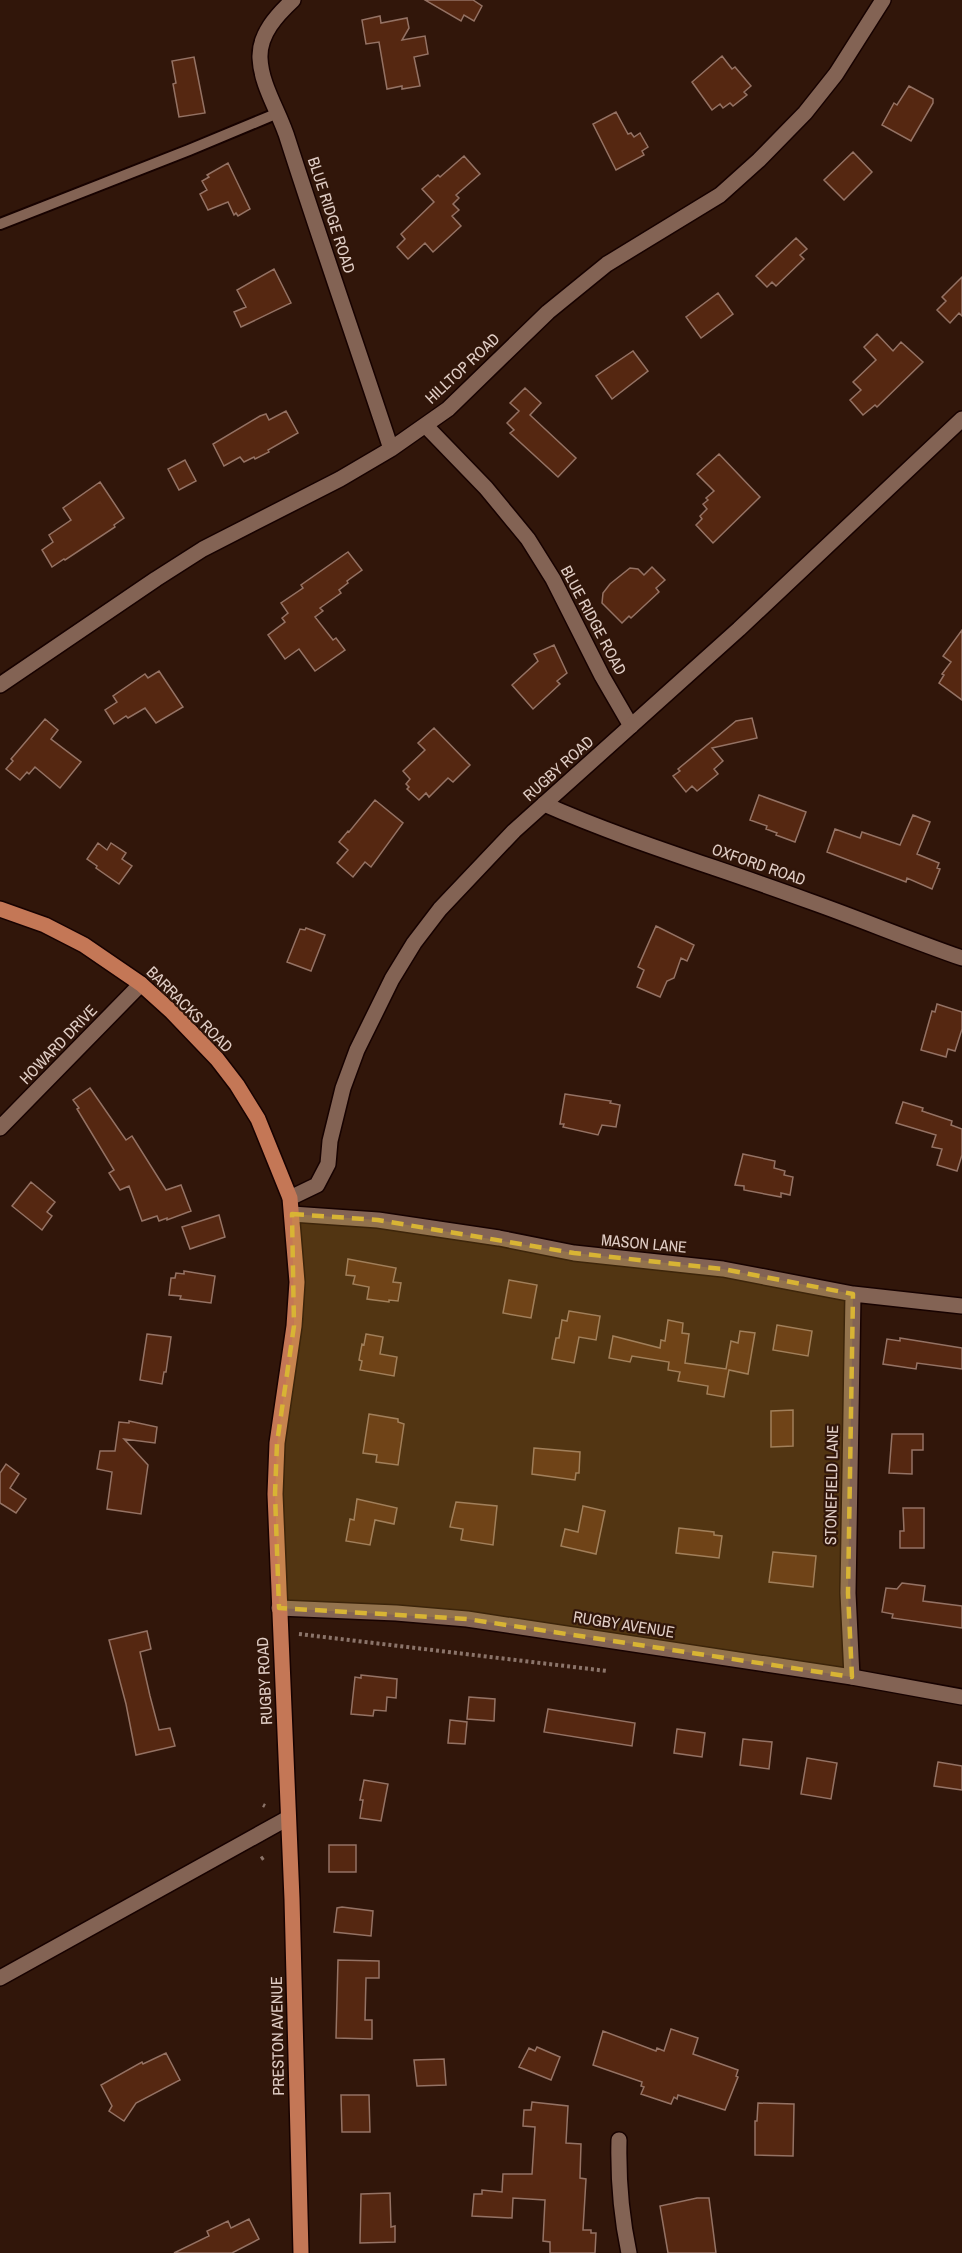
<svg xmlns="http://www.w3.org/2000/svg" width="962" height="2253" font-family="'Archivo Narrow',sans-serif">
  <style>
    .building { fill: #552711; stroke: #947264; stroke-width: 1.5 }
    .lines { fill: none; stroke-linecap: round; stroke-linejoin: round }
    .lane-casing { stroke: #170200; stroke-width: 14 }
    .street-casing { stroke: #170200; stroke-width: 18 }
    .secondary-casing { stroke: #170200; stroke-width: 18 }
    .primary-casing { stroke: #170200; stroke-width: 18 }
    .path { stroke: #8b746a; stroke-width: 4; stroke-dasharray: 3 3; stroke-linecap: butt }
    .lane { stroke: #836354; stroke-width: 10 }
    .street { stroke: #836354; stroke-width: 15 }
    .secondary { stroke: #836354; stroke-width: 15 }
    .primary { stroke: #c47756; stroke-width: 15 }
    .marked { fill: #d8b434; fill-opacity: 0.2; stroke: #d8b434; stroke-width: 4.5; stroke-dasharray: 12 8; stroke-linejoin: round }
    .labels { text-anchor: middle; stroke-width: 4.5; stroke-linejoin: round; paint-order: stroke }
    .street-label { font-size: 16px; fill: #e1cec6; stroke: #31160a }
  </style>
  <rect width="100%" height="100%" fill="#31160a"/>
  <path class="building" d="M 425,0 L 473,0 L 482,6 L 474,21 L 464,15 L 461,21 Z
    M 380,16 L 381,23 L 407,18 L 409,28 L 402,40 L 425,36 L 428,54 L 414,57 L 420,86 L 402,89 L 402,86 L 387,89 L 379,42 L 366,44 L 362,20 Z
    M 722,56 L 732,69 L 735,67 L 751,86 L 744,92 L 747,95 L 733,106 L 730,103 L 723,108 L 720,104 L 712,110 L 692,82 Z
    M 194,57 L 205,113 L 179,117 L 173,84 L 176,83 L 172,61 Z
    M 909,86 L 933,99 L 933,103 L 911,141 L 882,125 L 894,103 L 897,105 Z
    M 616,112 L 628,134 L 631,133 L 634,137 L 640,133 L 648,147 L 642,151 L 644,155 L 616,170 L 593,124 Z
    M 853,152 L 872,172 L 844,200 L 824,180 Z
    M 464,156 L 480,174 L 456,195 L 459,198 L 453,204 L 459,210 L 452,216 L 461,226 L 433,252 L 425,243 L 408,259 L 397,247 L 405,239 L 401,234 L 434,202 L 422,189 L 438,175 L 440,177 Z
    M 228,163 L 250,209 L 238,216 L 236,213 L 234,215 L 228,202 L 208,210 L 200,194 L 207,190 L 202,181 L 209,177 L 207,175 Z
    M 796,238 L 807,249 L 800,255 L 804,259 L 776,286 L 772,282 L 767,287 L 756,276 Z
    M 274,269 L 291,303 L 241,327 L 234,312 L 246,307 L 237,290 Z
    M 962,277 L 962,316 L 959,313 L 950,323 L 937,310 L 946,301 L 942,297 Z
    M 718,293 L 733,314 L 701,338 L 686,317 Z
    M 877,334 L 893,351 L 901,342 L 923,362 L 877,407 L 875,405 L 863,415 L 850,400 L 861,390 L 853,382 L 876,360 L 864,347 Z
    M 633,351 L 648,371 L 612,399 L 596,376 Z
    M 525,388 L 541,403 L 530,415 L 576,458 L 558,477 L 510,433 L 514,430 L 507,423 L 519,411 L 510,403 Z
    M 286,411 L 298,433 L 268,450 L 269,452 L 255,459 L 254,457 L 244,462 L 240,457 L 224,466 L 213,444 L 260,416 L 266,414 L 269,420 Z
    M 719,454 L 760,497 L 713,543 L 696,525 L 702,519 L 700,516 L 707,509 L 703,504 L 708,500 L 706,498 L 714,491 L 697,474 Z
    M 185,460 L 196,481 L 179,490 L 168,469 Z
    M 100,482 L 124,518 L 114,525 L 115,527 L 65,560 L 64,559 L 52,567 L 42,550 L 53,542 L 49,535 L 71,520 L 63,508 Z
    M 348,552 L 362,570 L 347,581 L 348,583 L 339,590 L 341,593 L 320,608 L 323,611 L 315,617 L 333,640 L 336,638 L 345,650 L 315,671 L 299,649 L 285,659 L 268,635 L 285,622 L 282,618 L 288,613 L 281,603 L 303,588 L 301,585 Z
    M 652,567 L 665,580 L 656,588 L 659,592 L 631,618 L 629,616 L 622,623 L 602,603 L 603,593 L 610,584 L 630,568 L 638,569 L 644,575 Z
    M 962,630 L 962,700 L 939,683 L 944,675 L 942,674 L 951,662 L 943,656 Z
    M 554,645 L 567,673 L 557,681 L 560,684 L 533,709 L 512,685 L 538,661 L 534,654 Z
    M 159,671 L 183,707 L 156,723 L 145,708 L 128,718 L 126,716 L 114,724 L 105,710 L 117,702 L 113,696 L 145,674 L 148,678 Z
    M 752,718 L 757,738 L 712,748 L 723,761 L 714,769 L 718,774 L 697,791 L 692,786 L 686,792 L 673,776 L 680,771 L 678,769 L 736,721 Z
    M 45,719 L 58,730 L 51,739 L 81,762 L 60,788 L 35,767 L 29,774 L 27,772 L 20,780 L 6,769 L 13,761 L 11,759 Z
    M 434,728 L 470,765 L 453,782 L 448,778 L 429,797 L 426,793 L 419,800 L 407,789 L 409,787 L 406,784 L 410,779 L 403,771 L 425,750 L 418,743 Z
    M 759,795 L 806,812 L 795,842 L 776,835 L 777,833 L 766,829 L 767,826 L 750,820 Z
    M 375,800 L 403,823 L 371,867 L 365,862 L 353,877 L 337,863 L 348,850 L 339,842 L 348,831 L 349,832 Z
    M 913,815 L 930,822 L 917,854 L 939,863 L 937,868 L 940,869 L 932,889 L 907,878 L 906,882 L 827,852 L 835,829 L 860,838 L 862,832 L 900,845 Z
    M 98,843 L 107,850 L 111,843 L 126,853 L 122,859 L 132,866 L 119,884 L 96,868 L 97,866 L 87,859 Z
    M 656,926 L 694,945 L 687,961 L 681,958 L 674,978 L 667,981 L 660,997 L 637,987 L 644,970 L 638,967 Z
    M 306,928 L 325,935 L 311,971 L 287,962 L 300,929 L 305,930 Z
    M 937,1004 L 962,1012 L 962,1029 L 955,1051 L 948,1049 L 946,1057 L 921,1050 L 932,1011 L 935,1012 Z
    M 90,1088 L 126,1140 L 132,1136 L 166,1190 L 181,1185 L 191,1211 L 167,1220 L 167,1218 L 159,1221 L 157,1216 L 142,1221 L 129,1186 L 120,1190 L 109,1173 L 114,1170 L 77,1109 L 79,1108 L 73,1100 Z
    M 565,1094 L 611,1101 L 610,1103 L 620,1105 L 616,1127 L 602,1125 L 598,1135 L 563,1127 L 564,1124 L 560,1124 Z
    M 903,1102 L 923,1108 L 922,1111 L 952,1121 L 951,1125 L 962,1129 L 962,1155 L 957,1171 L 937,1165 L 942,1149 L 932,1147 L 936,1135 L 896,1123 Z
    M 743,1154 L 775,1161 L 774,1168 L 785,1171 L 784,1175 L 793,1177 L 790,1195 L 781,1193 L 781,1197 L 744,1190 L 744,1186 L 735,1185 Z
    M 31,1182 L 55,1202 L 47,1212 L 52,1216 L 42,1230 L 12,1206 Z
    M 219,1215 L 225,1237 L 190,1249 L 182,1227 Z
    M 348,1259 L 396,1268 L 393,1282 L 401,1283 L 398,1301 L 389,1300 L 389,1302 L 367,1299 L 369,1287 L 353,1284 L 355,1276 L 346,1275 Z
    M 184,1271 L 215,1276 L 211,1303 L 180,1299 L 181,1296 L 169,1295 L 171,1278 L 175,1278 L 176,1273 L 184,1274 Z
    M 509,1280 L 537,1285 L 531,1318 L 503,1313 Z
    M 569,1311 L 600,1316 L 596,1340 L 579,1337 L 574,1363 L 552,1359 L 556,1338 L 559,1338 L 562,1320 L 567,1321 Z
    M 668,1320 L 683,1323 L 682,1333 L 689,1334 L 685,1363 L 726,1369 L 731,1341 L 738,1343 L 740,1331 L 755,1333 L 748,1374 L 729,1370 L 724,1397 L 707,1394 L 708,1386 L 678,1381 L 680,1372 L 668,1370 L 669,1362 L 632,1356 L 630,1362 L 609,1358 L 613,1336 L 660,1348 L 661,1340 L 665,1341 Z
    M 777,1325 L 812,1331 L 808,1356 L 773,1350 Z
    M 147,1334 L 171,1337 L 166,1372 L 164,1372 L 162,1384 L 140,1380 Z
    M 366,1334 L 383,1337 L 380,1354 L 397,1357 L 394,1376 L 360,1370 L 362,1361 L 359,1360 L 362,1344 L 364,1345 Z
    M 900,1338 L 962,1348 L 962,1369 L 917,1363 L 916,1369 L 883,1364 L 887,1339 L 900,1341 Z
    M 793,1410 L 793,1446 L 771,1447 L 771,1411 Z
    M 369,1414 L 398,1419 L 398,1422 L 404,1424 L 398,1465 L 376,1462 L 377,1455 L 363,1453 Z
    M 129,1421 L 157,1427 L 155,1443 L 124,1439 L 148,1465 L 141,1514 L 107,1509 L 112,1472 L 97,1469 L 100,1451 L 115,1451 L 119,1422 L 129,1423 Z
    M 892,1434 L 923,1434 L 923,1450 L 912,1450 L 912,1474 L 889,1473 Z
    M 534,1448 L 580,1452 L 579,1473 L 576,1473 L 575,1480 L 532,1474 Z
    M 6,1464 L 19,1474 L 10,1488 L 26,1499 L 16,1513 L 0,1503 L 0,1473 Z
    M 357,1499 L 397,1508 L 394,1524 L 375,1520 L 370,1545 L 346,1541 L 350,1519 L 354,1520 Z
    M 456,1502 L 497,1506 L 493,1545 L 461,1540 L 463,1529 L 450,1527 Z
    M 583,1506 L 605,1511 L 596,1554 L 561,1546 L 565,1529 L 578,1532 Z
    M 903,1508 L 924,1508 L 924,1548 L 900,1548 L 900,1531 L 904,1531 Z
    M 679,1528 L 714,1532 L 714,1535 L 722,1536 L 719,1558 L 676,1553 Z
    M 773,1552 L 816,1556 L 813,1587 L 769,1582 Z
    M 902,1583 L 925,1586 L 923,1601 L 962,1606 L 962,1628 L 892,1618 L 893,1614 L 882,1612 L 886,1588 L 897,1589 Z
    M 147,1631 L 151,1649 L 140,1652 L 150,1696 L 159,1730 L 170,1728 L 175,1746 L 136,1755 L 126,1704 L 109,1640 Z
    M 361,1675 L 397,1679 L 396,1698 L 387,1697 L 386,1711 L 374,1710 L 373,1716 L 351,1714 L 355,1677 L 361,1678 Z
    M 469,1697 L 495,1699 L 494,1721 L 467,1719 Z
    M 548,1709 L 635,1723 L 632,1746 L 544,1732 Z
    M 450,1720 L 467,1722 L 465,1744 L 448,1743 Z
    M 677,1729 L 705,1733 L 702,1757 L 674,1753 Z
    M 743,1739 L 772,1742 L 769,1769 L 740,1765 Z
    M 807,1758 L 837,1763 L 831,1799 L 801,1794 Z
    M 938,1762 L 962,1766 L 962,1790 L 934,1786 Z
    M 364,1780 L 388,1784 L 381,1821 L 360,1818 L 363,1800 L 360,1800 Z
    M 329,1845 L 356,1845 L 356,1872 L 329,1872 Z
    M 342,1907 L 373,1911 L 371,1936 L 334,1932 L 337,1908 Z
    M 338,1960 L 379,1961 L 379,1978 L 366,1978 L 365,2020 L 372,2020 L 372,2039 L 336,2038 Z
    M 671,2029 L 698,2038 L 693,2054 L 738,2070 L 736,2076 L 738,2077 L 725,2110 L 678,2095 L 677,2099 L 674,2097 L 671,2104 L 641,2094 L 644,2087 L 641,2086 L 642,2082 L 593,2065 L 603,2031 L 656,2051 L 657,2048 L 664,2051 Z
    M 537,2047 L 560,2057 L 551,2080 L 519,2067 L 529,2048 L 535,2051 Z
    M 166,2053 L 180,2080 L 136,2103 L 124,2121 L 109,2111 L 112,2106 L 101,2085 L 142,2062 L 143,2064 Z
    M 444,2059 L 446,2085 L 417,2086 L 414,2060 Z
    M 341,2095 L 369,2095 L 370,2132 L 342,2132 Z
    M 532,2102 L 568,2106 L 566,2143 L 581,2144 L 580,2178 L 586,2179 L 583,2230 L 591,2230 L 591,2233 L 596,2233 L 595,2253 L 550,2253 L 550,2242 L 543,2241 L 545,2200 L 513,2198 L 512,2218 L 472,2216 L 474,2194 L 482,2194 L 482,2190 L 502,2192 L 503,2174 L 532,2174 L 535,2127 L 523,2126 L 524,2110 L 531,2110 Z
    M 758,2103 L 794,2104 L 793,2156 L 755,2155 L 755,2121 L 757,2121 Z
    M 390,2193 L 391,2227 L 395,2226 L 395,2242 L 360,2243 L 361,2194 Z
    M 697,2198 L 709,2198 L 716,2253 L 668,2253 L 660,2206 Z
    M 249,2219 L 259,2239 L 232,2253 L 174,2253 L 209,2236 L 207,2231 L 228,2221 L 231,2228 Z"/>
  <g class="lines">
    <defs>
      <path id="lane" d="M 0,224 L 189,150 L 278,113"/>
      <path id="street" d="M 293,0 C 277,15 259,34 260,58 C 261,86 280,113 288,140 C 321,243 357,346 391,449
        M 426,426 L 486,488 L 528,539 L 553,579 L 602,676 L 631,726
        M 0,685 L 156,579 L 203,549 L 340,479 L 391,449 L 448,409 L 548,312 L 607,264 L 720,195 L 759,160 L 805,113 L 836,74 L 883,0
        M 544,804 C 630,842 720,868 809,901 C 860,919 910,940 962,958
        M 0,1128 L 141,984
        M 292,1214 L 378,1220 L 499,1238 L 574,1253 L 723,1269 L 853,1294 L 962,1306
        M 852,1677 L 848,1593 L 853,1294
        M 619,2140 C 618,2179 621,2215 629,2253"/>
      <path id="secondary" d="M 290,1198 L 317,1185 L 328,1164 L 330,1141 L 343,1088 L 357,1050 L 392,979 L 414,943 L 440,909 L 514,831 L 739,629 L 962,419
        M 279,1608 L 396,1613 L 467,1619 L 852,1677 L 962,1697
        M 0,1978 L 288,1818"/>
      <path id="primary" d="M 0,909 L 45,925 L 84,945 L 141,984 L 172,1012 L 217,1059 L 237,1085 L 258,1119 L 290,1198 L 297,1282 L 294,1326 L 277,1443 L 275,1494 L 292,1899 L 301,2253"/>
    </defs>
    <use href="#lane" class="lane-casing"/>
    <use href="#street" class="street-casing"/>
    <use href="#secondary" class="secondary-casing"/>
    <use href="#primary" class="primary-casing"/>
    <path class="path" d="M 299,1634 L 607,1671
      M 263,1805 L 265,1806
      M 261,1859 L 264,1857"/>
    <use href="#lane" class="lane"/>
    <use href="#street" class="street"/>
    <use href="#secondary" class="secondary"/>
    <use href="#primary" class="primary"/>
  </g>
  <path class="marked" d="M 292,1214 L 378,1220 L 574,1253 L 723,1269 L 853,1294 L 848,1593 L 852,1677 L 467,1619 L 279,1608 L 275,1494 L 277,1443 L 294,1326 Z"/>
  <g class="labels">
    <g class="street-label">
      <text transform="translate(332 215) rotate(72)" y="6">BLUE RIDGE ROAD</text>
      <text transform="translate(462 368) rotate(-43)" y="6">HILLTOP ROAD</text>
      <text transform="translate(594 620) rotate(62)" y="6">BLUE RIDGE ROAD</text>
      <text transform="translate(558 768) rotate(-42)" y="6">RUGBY ROAD</text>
      <text transform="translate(759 864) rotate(19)" y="6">OXFORD ROAD</text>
      <text transform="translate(190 1009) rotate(45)" y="6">BARRACKS ROAD</text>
      <text transform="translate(58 1044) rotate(-46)" y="6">HOWARD DRIVE</text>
      <text transform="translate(644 1243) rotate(5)" y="6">MASON LANE</text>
      <text transform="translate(831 1485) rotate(-89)" y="6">STONEFIELD LANE</text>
      <text transform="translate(624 1624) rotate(9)" y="6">RUGBY AVENUE</text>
      <text transform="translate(264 1681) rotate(-93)" y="6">RUGBY ROAD</text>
      <text transform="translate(277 2036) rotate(-91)" y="6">PRESTON AVENUE</text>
    </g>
  </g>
</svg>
